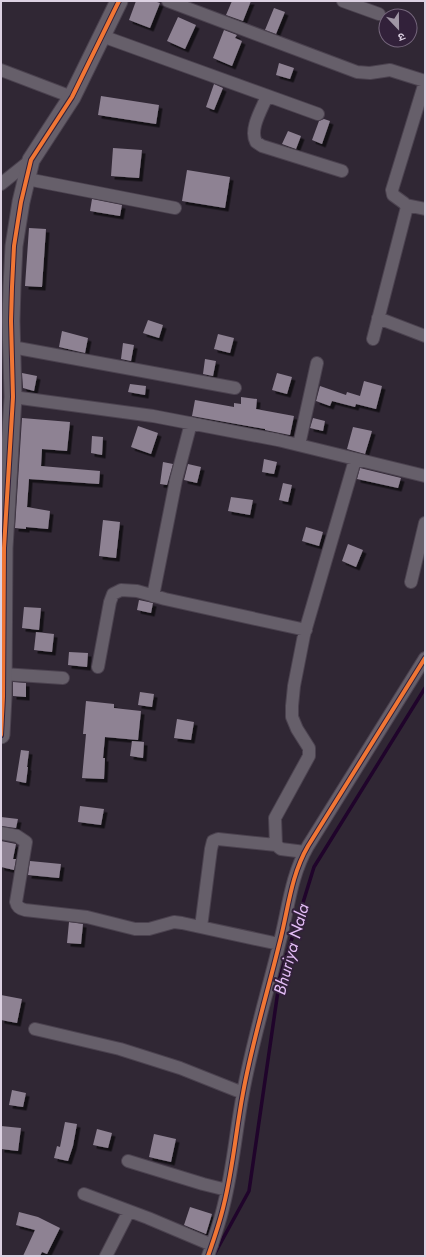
<svg xmlns="http://www.w3.org/2000/svg" width="426" height="1257" font-family="Jost,'Noto Sans Devanagari',sans-serif">
  <style>
    .lines { fill: none; stroke-linecap: round; stroke-linejoin: round }
    .stream { stroke: #20042b; stroke-width: 3.5 }
    .building { fill: #8e8293; filter: url(#shadow) }
    .street-casing { stroke: #4b424f; stroke-width: 14 }
    .secondary-casing { stroke: #4b424f; stroke-width: 19 }
    .street { stroke: #665f6a; stroke-width: 12 }
    .secondary { stroke: #665f6a; stroke-width: 17 }
    .cycleway-casing { stroke: #32213a; stroke-width: 6 }
    .cycleway { stroke: #f07635; stroke-width: 4 }
    .labels { text-anchor: middle; stroke-width: 4; stroke-linejoin: round; paint-order: stroke }
    .water-label { font-size: 17px; font-style: italic; fill: #e3bdf6; stroke: #32213a }
  </style>
  <defs>
    <filter id="shadow"><feDropShadow dx="3.5" dy="3.5" stdDeviation="0" flood-color="#0009"/></filter>
  </defs>
  <rect width="100%" height="100%" fill="#302734"/>
  <g class="lines">
    <path class="stream" d="M 214,1255 L 249,1191 L 280,977 L 314,867 L 425,688"/>
  </g>
  <path class="building" d="M 136,1 L 154,1 L 160,3 L 150,28 L 129,20 Z
    M 232,1 L 251,1 L 243,21 L 226,15 Z
    M 274,8 L 285,12 L 276,34 L 265,30 Z
    M 178,17 L 196,25 L 185,49 L 167,41 Z
    M 224,30 L 237,35 L 235,38 L 242,41 L 232,66 L 213,58 Z
    M 279,63 L 294,68 L 290,79 L 276,75 Z
    M 214,84 L 223,88 L 214,110 L 206,107 Z
    M 101,96 L 159,105 L 156,124 L 98,115 Z
    M 324,119 L 330,121 L 322,144 L 312,140 L 319,121 Z
    M 288,131 L 301,136 L 296,149 L 282,144 Z
    M 113,148 L 142,150 L 139,178 L 111,176 Z
    M 187,170 L 230,177 L 225,208 L 182,201 Z
    M 92,199 L 122,205 L 120,216 L 90,211 Z
    M 29,228 L 46,229 L 42,287 L 25,286 Z
    M 148,320 L 163,325 L 159,338 L 143,333 Z
    M 62,331 L 88,338 L 85,353 L 59,347 Z
    M 218,334 L 234,338 L 230,353 L 214,349 Z
    M 123,343 L 134,345 L 131,361 L 121,359 Z
    M 205,359 L 216,361 L 213,376 L 203,374 Z
    M 22,373 L 37,376 L 34,391 L 23,388 Z
    M 277,373 L 292,377 L 287,394 L 272,390 Z
    M 364,381 L 382,386 L 376,409 L 356,404 L 355,407 L 332,401 L 330,406 L 316,401 L 320,386 L 346,395 L 347,392 L 360,396 Z
    M 130,384 L 146,386 L 145,395 L 128,392 Z
    M 241,397 L 257,399 L 256,409 L 294,416 L 290,435 L 265,430 L 265,429 L 192,416 L 195,400 L 234,407 L 234,403 L 241,404 Z
    M 22,418 L 70,422 L 67,451 L 42,449 L 41,466 L 100,471 L 99,484 L 29,479 L 27,507 L 50,511 L 48,529 L 26,527 L 26,529 L 15,528 Z
    M 313,418 L 325,421 L 323,431 L 310,428 Z
    M 138,426 L 158,433 L 151,454 L 131,447 Z
    M 353,427 L 372,431 L 365,454 L 347,449 Z
    M 92,436 L 103,437 L 102,455 L 91,453 Z
    M 264,459 L 277,462 L 274,474 L 262,472 Z
    M 163,462 L 173,464 L 167,485 L 160,484 Z
    M 188,464 L 201,467 L 197,483 L 184,480 Z
    M 360,468 L 401,478 L 398,488 L 357,479 Z
    M 283,483 L 292,485 L 288,502 L 279,500 Z
    M 231,497 L 253,500 L 250,515 L 228,511 Z
    M 103,520 L 120,522 L 116,558 L 99,556 Z
    M 306,527 L 323,532 L 319,546 L 302,541 Z
    M 348,544 L 363,550 L 356,567 L 342,561 Z
    M 139,600 L 153,603 L 151,613 L 137,610 Z
    M 24,607 L 41,608 L 39,630 L 22,628 Z
    M 36,632 L 54,634 L 52,652 L 34,650 Z
    M 69,652 L 88,653 L 87,667 L 68,665 Z
    M 13,682 L 26,683 L 26,697 L 13,696 Z
    M 140,692 L 154,694 L 152,707 L 138,705 Z
    M 86,701 L 114,704 L 114,708 L 141,711 L 138,740 L 105,737 L 103,758 L 105,758 L 104,779 L 82,778 L 86,734 L 83,734 Z
    M 177,719 L 194,722 L 191,740 L 174,738 Z
    M 132,741 L 144,742 L 143,758 L 130,756 Z
    M 21,750 L 29,751 L 27,767 L 28,767 L 26,783 L 16,781 Z
    M 80,806 L 104,809 L 101,825 L 78,822 Z
    M 1,817 L 18,819 L 16,828 L 1,826 Z
    M 1,841 L 16,844 L 13,859 L 16,859 L 14,870 L 1,867 Z
    M 30,861 L 61,864 L 59,878 L 28,875 Z
    M 69,922 L 83,924 L 81,944 L 67,943 Z
    M 1,995 L 22,999 L 17,1023 L 1,1020 Z
    M 12,1090 L 26,1093 L 23,1107 L 9,1105 Z
    M 65,1122 L 77,1124 L 73,1146 L 68,1161 L 54,1158 L 57,1146 L 60,1147 Z
    M 1,1126 L 21,1128 L 18,1151 L 1,1149 Z
    M 97,1129 L 112,1133 L 108,1148 L 93,1145 Z
    M 154,1134 L 176,1139 L 171,1162 L 149,1157 Z
    M 190,1207 L 212,1214 L 206,1234 L 184,1225 Z
    M 19,1212 L 38,1217 L 60,1228 L 47,1254 L 42,1252 L 40,1256 L 23,1256 L 35,1230 L 16,1225 Z"/>
  <g class="lines">
    <defs>
      <path id="street" d="M 168,1 L 357,72 L 370,73 L 390,70 L 425,81
        M 343,1 L 379,14
        M 102,36 L 318,114
        M 1,70 L 72,97
        M 267,96 C 262,109 249,129 256,142 L 262,146 L 342,171
        M 27,179 L 175,208
        M 1,184 L 31,160
        M 406,205 L 425,209
        M 378,318 L 425,336
        M 373,339 L 407,207 L 404,203 L 393,195 L 392,190 L 425,82
        M 12,347 L 235,388
        M 13,397 L 153,416 L 278,440 L 425,476
        M 299,445 L 317,363
        M 411,582 L 425,523
        M 153,596 L 176,480 L 191,423
        M 98,667 L 110,602 L 113,594 L 121,590 L 137,591 L 165,599 L 306,630
        M 3,674 L 63,678
        M 1,833 L 17,836 L 26,842 L 16,902 C 17,907 20,909 25,910 L 87,917 L 135,929 L 149,929 L 174,922 L 182,923 L 279,944
        M 305,852 L 281,849 L 276,845 L 275,818 L 309,756 L 309,748 L 297,729 L 292,717 L 292,706 L 294,686 L 304,635 L 355,460
        M 201,927 L 211,849 L 213,841 L 218,839 L 276,845
        M 35,1029 L 120,1049 L 180,1068 L 243,1093
        M 128,1161 L 203,1184 L 227,1190
        M 84,1194 L 148,1218 L 212,1245
        M 106,1256 L 129,1211
        M 208,1256 C 214,1239 220,1222 224,1204 C 233,1168 236,1130 243,1093 C 252,1043 267,994 279,945 C 288,912 290,877 308,846 L 425,658"/>
      <path id="secondary" d="M 1,735 L 3,697 L 4,548 L 13,397 L 11,321 L 12,287 L 14,246 L 21,202 L 31,160 L 72,97 L 119,1"/>
    </defs>
    <use href="#street" class="street-casing"/>
    <use href="#secondary" class="secondary-casing"/>
    <use href="#street" class="street"/>
    <use href="#secondary" class="secondary"/>
    <defs>
      <path id="cycleway" d="M 1,735 L 3,697 L 4,548 L 13,397 L 11,321 L 12,287 L 14,246 L 21,202 L 31,160 L 72,97 L 119,1
        M 208,1256 C 214,1239 220,1222 224,1204 C 233,1168 236,1130 243,1093 C 252,1043 267,994 279,945 C 288,912 290,877 308,846 L 425,658"/>
    </defs>
    <use href="#cycleway" class="cycleway-casing"/>
    <use href="#cycleway" class="cycleway"/>
  </g>
  <g class="labels">
    <g class="water-label">
      <text transform="translate(291 949) rotate(-75)" y="6">Bhuriya Nala</text>
    </g>
  </g>
  <rect width="426" height="1257" fill="none" stroke="#dcd1e2" stroke-width="4"/>
  <g transform="translate(398 28) rotate(158)"><circle r="19" fill="#32213a" stroke="#76677d"/>
  <path d="M0-3L7 15L0 10L-7 15Z" fill="#a096a5"/>
  <text y="-6" font-size="11" font-weight="bold" text-anchor="middle" fill="#dcd1e2">उ</text>
  </g>
</svg>
